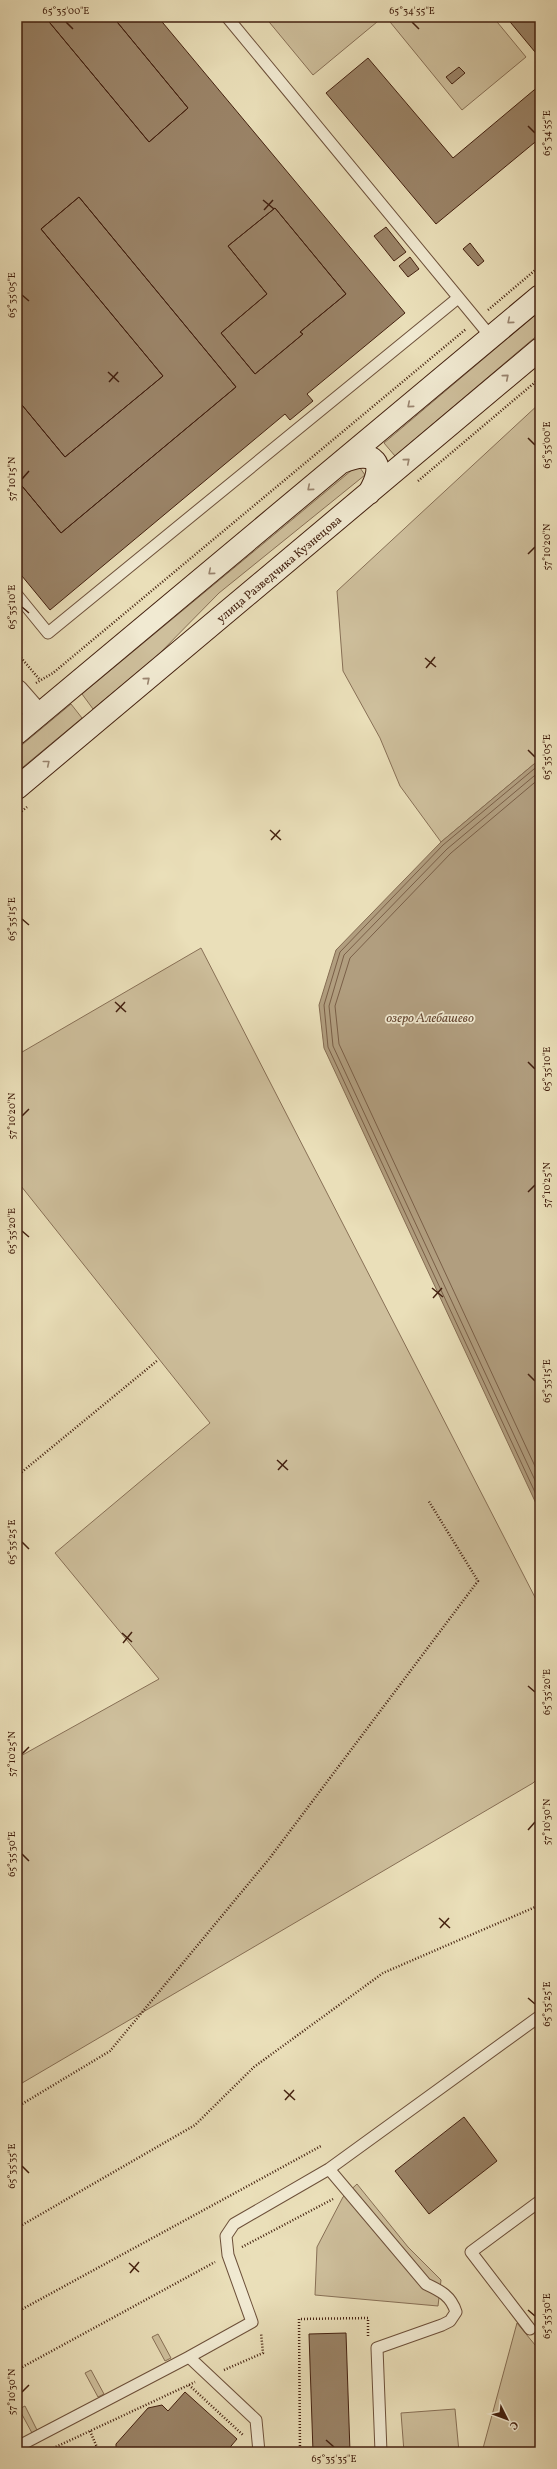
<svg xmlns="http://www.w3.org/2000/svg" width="557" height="2469" font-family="Vollkorn,serif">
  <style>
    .green { fill: #cebf9c; stroke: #887056 }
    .water { fill: #b19e7f; stroke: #856c52 }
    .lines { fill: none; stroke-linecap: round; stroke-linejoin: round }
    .shore { stroke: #7a5f47; stroke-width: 1 }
    .building { fill: #9a8367; stroke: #43200f; fill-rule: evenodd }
    .lane-casing { stroke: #6d503a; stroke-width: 13 }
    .street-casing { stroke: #6d503a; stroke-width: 24 }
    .secondary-casing { stroke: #43200f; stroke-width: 24 }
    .path { stroke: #43200f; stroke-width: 2.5; stroke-dasharray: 1 2; stroke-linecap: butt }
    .lane { stroke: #f1ead2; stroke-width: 11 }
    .street { stroke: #f1ead2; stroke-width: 22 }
    .secondary { stroke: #f1ead2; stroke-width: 22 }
    .oneway { stroke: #9a8570 }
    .ticks { fill: none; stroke: #43200f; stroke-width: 1.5 }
    .labels { text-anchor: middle; stroke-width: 3.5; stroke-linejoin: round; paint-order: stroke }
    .street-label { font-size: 12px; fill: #43200f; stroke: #f1ead2 }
    .water-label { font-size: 13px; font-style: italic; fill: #644631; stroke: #f1ead2 }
    .neatline { fill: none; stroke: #43200f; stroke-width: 1.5 }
    .ticks-label { font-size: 10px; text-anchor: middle; fill: #43200f }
  </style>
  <rect width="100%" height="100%" fill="#eadfb9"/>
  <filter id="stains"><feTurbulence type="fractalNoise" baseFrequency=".005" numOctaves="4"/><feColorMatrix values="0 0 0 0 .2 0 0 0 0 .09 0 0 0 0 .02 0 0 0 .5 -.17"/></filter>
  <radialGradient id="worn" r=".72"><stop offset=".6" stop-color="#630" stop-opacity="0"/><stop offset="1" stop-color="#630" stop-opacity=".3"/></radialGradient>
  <path class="green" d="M 265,17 L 383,17 L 313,75 Z
    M 386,17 L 493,17 L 526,57 L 462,110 Z
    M 540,311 L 540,333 L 395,456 L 384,443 Z
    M 540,403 L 540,759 L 441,842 L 400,786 L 380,738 L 343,671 L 337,591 Z
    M 358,465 L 365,475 L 219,593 L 155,658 L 93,709 L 82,694 Z
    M 71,704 L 82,718 L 17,772 L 17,749 Z
    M 201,948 L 540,1607 L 540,1776 L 533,1783 L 17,2086 L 17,1758 L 159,1679 L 55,1553 L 210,1423 L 17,1181 L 17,1055 Z
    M 357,2184 L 408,2247 L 441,2280 L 438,2306 L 315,2295 L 317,2247 L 343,2197 Z
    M 517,2323 L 540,2351 L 540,2452 L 482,2452 Z
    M 158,2334 L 171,2358 L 165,2361 L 152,2337 Z
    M 91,2370 L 104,2394 L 98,2397 L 85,2373 Z
    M 25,2406 L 37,2430 L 32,2433 L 19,2409 Z
    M 455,2409 L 459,2452 L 404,2452 L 401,2413 Z"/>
  <path class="water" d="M 540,759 L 540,1512 L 324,1048 L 319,1005 L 336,950 L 441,842 Z"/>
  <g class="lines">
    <path class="shore" d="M 540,764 L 443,845 L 340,952 L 324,1005 L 328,1047 L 540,1503
      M 540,771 L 447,849 L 344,955 L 329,1006 L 333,1046 L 540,1491
      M 540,778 L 451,853 L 350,958 L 335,1006 L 339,1044 L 540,1477"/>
  </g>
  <path class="building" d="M 17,17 L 45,17 L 149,142 L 188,108 L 113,17 L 158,17 L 405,313 L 307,394 L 313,401 L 290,420 L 285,414 L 50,610 L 17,570 L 17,480 L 61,533 L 236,387 L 79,197 L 41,229 L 163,376 L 65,457 L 17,399 ZM 275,208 L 346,294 L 300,332 L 303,334 L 255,374 L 221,333 L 267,294 L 228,246 Z
    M 45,17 L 113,17 L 188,108 L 149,142 Z
    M 270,17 L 280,17 L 274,22 Z
    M 506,17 L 540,17 L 540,58 Z
    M 368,58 L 453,158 L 540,85 L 540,138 L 436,224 L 326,93 Z
    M 459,67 L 465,73 L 452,84 L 446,77 Z
    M 79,197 L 236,387 L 61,533 L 17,480 L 17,399 L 65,457 L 163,376 L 41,229 Z
    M 275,208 L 346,294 L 300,332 L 303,334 L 255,374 L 221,333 L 267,294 L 228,246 Z
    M 386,227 L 406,252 L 394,261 L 374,236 Z
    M 470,243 L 484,261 L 478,266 L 463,249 Z
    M 410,257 L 419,269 L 408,277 L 399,266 Z
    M 464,2117 L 497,2161 L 429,2214 L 395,2171 Z
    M 346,2333 L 350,2452 L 313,2452 L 309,2334 Z
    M 185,2392 L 237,2439 L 226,2452 L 116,2452 L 116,2444 L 148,2408 L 162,2405 L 168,2411 Z"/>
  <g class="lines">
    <defs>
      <path id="lane" d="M 227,17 L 491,337
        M 17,595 L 48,633 L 458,298
        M 329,2169 L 426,2284 C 441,2291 451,2296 456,2312 L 450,2321 L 442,2325 L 377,2348 L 381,2452
        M 530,2329 L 471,2252 L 540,2201
        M 189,2357 L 252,2322 L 228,2255 L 226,2236 L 234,2224 L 329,2169 L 540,2016
        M 17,2447 L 189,2357 L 256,2420 L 259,2452"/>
      <path id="street" d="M 17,691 L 38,715"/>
      <path id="secondary" d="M 342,462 C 375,448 387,463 369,493
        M 17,733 L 540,296
        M 17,788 L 540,349"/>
    </defs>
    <use href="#lane" class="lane-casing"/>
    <use href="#street" class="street-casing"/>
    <use href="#secondary" class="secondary-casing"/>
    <path class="path" d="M 488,310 L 540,266
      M 418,481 L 540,378
      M 17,653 L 40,680
      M 36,683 L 53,673 L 466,329
      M 17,815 L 27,807
      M 17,1476 L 158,1360
      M 17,2107 L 110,2051 L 269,1859 L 478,1581 L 428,1500
      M 17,2228 L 195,2125 L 254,2067 L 383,1973 L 540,1905
      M 242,2247 L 333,2199
      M 17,2312 L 321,2146
      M 17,2370 L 215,2262
      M 224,2370 L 263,2353 L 261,2333
      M 189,2385 L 243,2435
      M 90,2431 L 99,2452
      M 45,2452 L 195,2382
      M 300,2452 L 299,2319 L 368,2318 L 368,2337"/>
    <use href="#lane" class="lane"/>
    <use href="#street" class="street"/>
    <use href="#secondary" class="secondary"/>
  </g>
  <defs><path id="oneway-chevron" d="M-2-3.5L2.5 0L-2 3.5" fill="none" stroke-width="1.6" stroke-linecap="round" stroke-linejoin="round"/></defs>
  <g class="oneway">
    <use href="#oneway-chevron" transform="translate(510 321) rotate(140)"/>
    <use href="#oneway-chevron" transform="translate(506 377) rotate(-40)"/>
    <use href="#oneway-chevron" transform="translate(410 405) rotate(140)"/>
    <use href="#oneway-chevron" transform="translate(407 461) rotate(-40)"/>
    <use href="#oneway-chevron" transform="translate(310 488) rotate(140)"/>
    <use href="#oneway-chevron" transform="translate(211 572) rotate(140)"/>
    <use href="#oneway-chevron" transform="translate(147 680) rotate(-40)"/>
    <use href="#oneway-chevron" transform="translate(47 763) rotate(-39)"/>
  </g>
  <path class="ticks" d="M 66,22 L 73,29M 412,22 L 419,29M 528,126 L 535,133M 263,200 L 274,209M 264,210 L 273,200M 22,295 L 29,301M 108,372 L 119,382M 109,382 L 118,372M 528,438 L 535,445M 22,479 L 29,471M 528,554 L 535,547M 22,607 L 29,613M 425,658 L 436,667M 426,668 L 435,657M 528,750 L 535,757M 270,830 L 281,840M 271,840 L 280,830M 22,919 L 29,925M 115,1002 L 126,1012M 116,1012 L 125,1002M 528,1062 L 535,1069M 22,1116 L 29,1109M 528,1192 L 535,1185M 22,1231 L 29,1237M 432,1288 L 443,1297M 433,1298 L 442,1288M 528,1374 L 535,1381M 277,1460 L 288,1470M 278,1470 L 287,1460M 22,1542 L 29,1549M 122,1633 L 132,1642M 123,1643 L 132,1632M 528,1686 L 535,1692M 22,1754 L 29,1747M 528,1830 L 535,1822M 22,1854 L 29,1861M 439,1918 L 450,1928M 440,1928 L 449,1918M 528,1998 L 535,2004M 284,2090 L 295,2100M 285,2100 L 294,2090M 22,2166 L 29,2173M 129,2263 L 139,2272M 130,2273 L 139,2262M 528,2310 L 535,2316M 22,2392 L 29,2385M 326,2440 L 334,2447"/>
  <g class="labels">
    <g class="street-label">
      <text transform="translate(279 569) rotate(-40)" y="4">улица Разведчика Кузнецова</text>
    </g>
    <g class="water-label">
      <text x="430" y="1022">озеро Алебашево</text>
    </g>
  </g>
  <rect width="557" height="2469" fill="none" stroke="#eadfb9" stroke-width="44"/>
  <g transform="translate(507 2419) rotate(132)" stroke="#f1ead2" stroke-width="3" paint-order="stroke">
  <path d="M0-3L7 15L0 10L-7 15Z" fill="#43200f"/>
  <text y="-6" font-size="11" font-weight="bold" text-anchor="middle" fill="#43200f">С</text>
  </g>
  <rect x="22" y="22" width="513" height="2425" class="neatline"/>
  <g class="ticks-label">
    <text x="66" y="14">65°35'00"E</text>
    <text x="412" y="14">65°34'55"E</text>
    <text transform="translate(546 133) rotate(-90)" y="4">65°34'55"E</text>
    <text transform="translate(11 295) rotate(-90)" y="4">65°35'05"E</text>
    <text transform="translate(546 445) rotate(-90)" y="4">65°35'00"E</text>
    <text transform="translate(11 479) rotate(-90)" y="4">57°10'15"N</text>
    <text transform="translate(546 547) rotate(-90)" y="4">57°10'20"N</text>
    <text transform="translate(11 607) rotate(-90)" y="4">65°35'10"E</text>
    <text transform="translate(546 757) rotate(-90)" y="4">65°35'05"E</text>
    <text transform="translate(11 919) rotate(-90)" y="4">65°35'15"E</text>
    <text transform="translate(546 1069) rotate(-90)" y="4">65°35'10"E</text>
    <text transform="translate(11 1116) rotate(-90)" y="4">57°10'20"N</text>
    <text transform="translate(546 1185) rotate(-90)" y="4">57°10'25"N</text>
    <text transform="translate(11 1231) rotate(-90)" y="4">65°35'20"E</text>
    <text transform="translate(546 1381) rotate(-90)" y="4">65°35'15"E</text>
    <text transform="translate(11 1542) rotate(-90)" y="4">65°35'25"E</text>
    <text transform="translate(546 1692) rotate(-90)" y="4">65°35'20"E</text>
    <text transform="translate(11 1754) rotate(-90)" y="4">57°10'25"N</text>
    <text transform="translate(546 1822) rotate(-90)" y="4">57°10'30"N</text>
    <text transform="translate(11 1854) rotate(-90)" y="4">65°35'30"E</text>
    <text transform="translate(546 2004) rotate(-90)" y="4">65°35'25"E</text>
    <text transform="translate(11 2166) rotate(-90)" y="4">65°35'35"E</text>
    <text transform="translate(546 2316) rotate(-90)" y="4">65°35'30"E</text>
    <text transform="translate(11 2392) rotate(-90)" y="4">57°10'30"N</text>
    <text x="334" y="2462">65°35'35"E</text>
  </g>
  <rect width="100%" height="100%" filter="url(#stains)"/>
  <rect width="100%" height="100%" fill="url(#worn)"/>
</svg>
